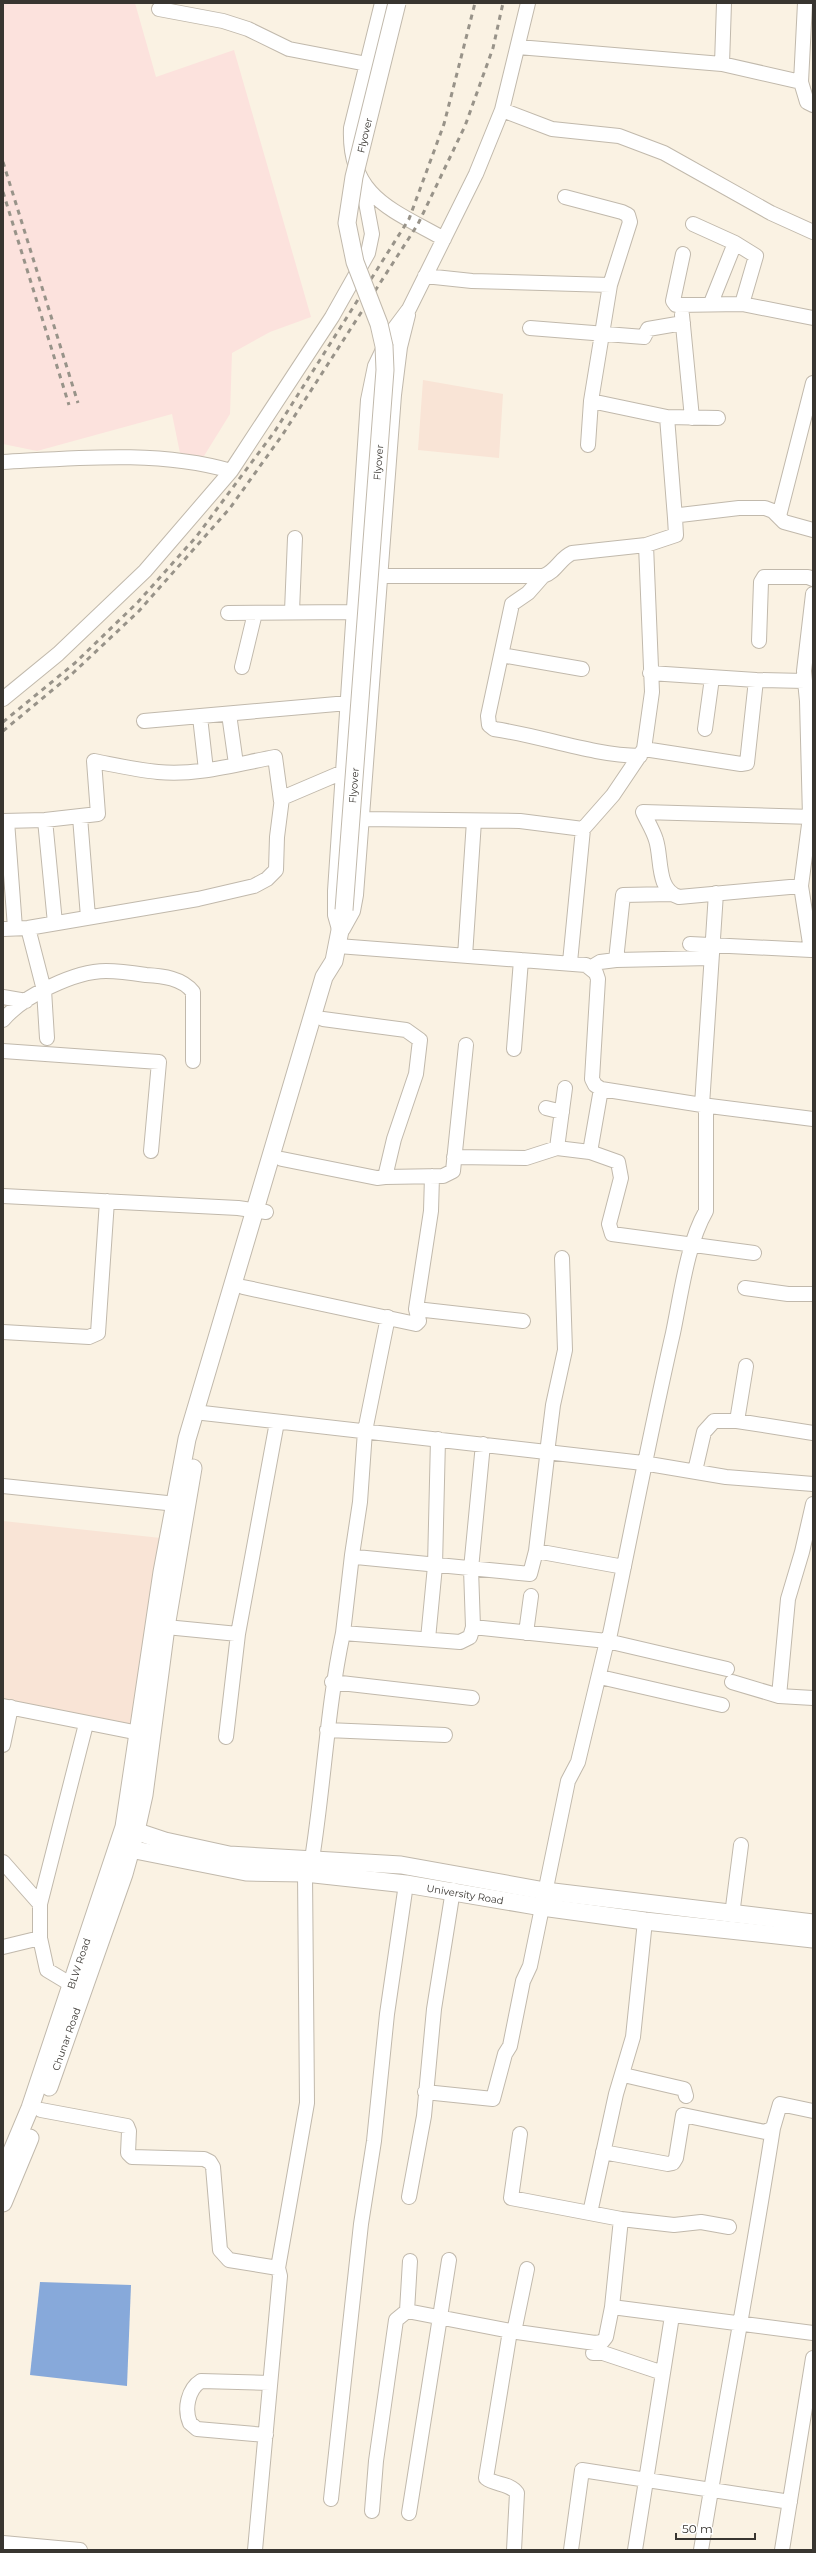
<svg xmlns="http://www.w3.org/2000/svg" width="816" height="2553" font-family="Montserrat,sans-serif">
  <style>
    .industrial { fill: #fce2dd }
    .education { fill: #f9e4d6 }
    .water { fill: #87a9da }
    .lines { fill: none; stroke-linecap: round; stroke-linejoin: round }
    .minor-casing { stroke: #c1b9ac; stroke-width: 16 }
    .major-casing { stroke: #c1b9ac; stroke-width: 19 }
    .minor { stroke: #fff; stroke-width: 14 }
    .major { stroke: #fff; stroke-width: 17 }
    .rail { stroke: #989389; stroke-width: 3; stroke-dasharray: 5 5; stroke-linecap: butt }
    .major-bridge-casing { stroke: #c1b9ac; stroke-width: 19; stroke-linecap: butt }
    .major-bridge { stroke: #fff; stroke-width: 17 }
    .labels { text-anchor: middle; stroke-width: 4; stroke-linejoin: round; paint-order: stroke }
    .street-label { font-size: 10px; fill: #383530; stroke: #fff }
  </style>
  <rect width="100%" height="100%" fill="#faf2e3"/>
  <path class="industrial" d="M 3,3 L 135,3 L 156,77 L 234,50 L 311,317 L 270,332 L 232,353 L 230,414 L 204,456 L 181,458 L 172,414 L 37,451 L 3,444 Z"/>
  <path class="education" d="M 423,380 L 503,394 L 499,458 L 418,450 Z
    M 3,1521 L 161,1538 L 133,1727 L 3,1705 Z"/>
  <path class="water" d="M 40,2282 L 131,2285 L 127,2386 L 30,2375 Z"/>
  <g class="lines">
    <defs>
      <path id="minor" d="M 382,3 L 351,128 C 348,197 393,210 444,239
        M 159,9 L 223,21 L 248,29 L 289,49 L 367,64
        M 518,47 L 722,64 L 801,82 L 807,102 L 813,105
        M 722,64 L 724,3
        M 801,82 L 805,3
        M 502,110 L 552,129 L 619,136 L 664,153 L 771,213 L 813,232
        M 565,197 L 622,212 L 628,215 L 630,222 L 610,285 L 591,401 L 588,445
        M 693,224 L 735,243 L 756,256 L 742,304
        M 683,254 L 673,301 L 676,305 L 742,304 L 813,318
        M 425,276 L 472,281 L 610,285
        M 711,303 L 735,243
        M 682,315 L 692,418
        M 530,328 L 644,337 L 648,329 L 683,323
        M 591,401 L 667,417 L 718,418
        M 667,417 L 675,518
        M 3,462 C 77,458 159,450 231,471
        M 779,516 L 813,383
        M 380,576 L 543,576 C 556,572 560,558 572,553 L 646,545 L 676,535 L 675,518 L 680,515 L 739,508 L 765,508 L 773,511 L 784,522 L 813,530
        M 543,576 L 528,593 L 512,604 L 488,716 L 489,725 L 494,729 C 543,736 591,755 640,756
        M 813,594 L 804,671 L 807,701 L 810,817 L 801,886 L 811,950 L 813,950
        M 292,611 L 295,538
        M 228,613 L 354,612
        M 759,641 L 761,582 L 764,577 L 808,577 L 813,579
        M 501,655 L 582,669
        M 242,667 L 255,613
        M 650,673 L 756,680 L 805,681
        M 3,699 L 58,654 L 145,571 L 231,471 L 332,317 L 368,253 L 372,234 L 362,181
        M 229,714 L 236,764
        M 200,717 L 206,770
        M 144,721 L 348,703
        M 705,729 L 712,678
        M 644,749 L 741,764 L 747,763 L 756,680
        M 80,817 L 88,917
        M 362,819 L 520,821 L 583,829
        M 45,820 L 55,923
        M 3,821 L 45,820 L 98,814 L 94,761 C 115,765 137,770 158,772 C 197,776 237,764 275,757 L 281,801
        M 7,821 L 15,928
        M 801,886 L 679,897 C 656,890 662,858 656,840 C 653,830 647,821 643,812 L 813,817
        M 28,928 L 44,990 L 47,1038
        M 3,929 L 28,928 L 198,899 L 254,886 L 267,879 L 276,870 L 277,837 L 282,798 L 343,772
        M 339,929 L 335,915 L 335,891 L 368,400 L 375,366 L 391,333 L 409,309 L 476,174 L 502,110 L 528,3
        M 343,929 L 353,911 L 356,895 L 394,395 L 400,347 L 408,315
        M 690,944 L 811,950
        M 338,946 L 586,965 L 596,973 L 598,979 L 592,1079 L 595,1085 L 601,1089 L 702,1105 L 813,1119
        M 465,956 L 474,821
        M 616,960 L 623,895 L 671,894
        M 570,962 L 583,829 L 613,795 L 644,749 L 652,692 L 646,545
        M 590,968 L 600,962 L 616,960 L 711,958
        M 3,997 L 26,1001
        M 3,1020 C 23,996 75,971 106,971 C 119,971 133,973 146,975 C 163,976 182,978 193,992 L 193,1061
        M 514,1049 L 521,960
        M 3,1051 L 159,1062 L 151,1151
        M 601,1089 L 590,1152 L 618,1162 L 621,1178 L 609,1224 L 612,1234 L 754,1253
        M 546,1108 L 562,1112
        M 557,1148 L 565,1088
        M 454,1157 L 526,1158 L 557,1148 L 590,1152
        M 282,1159 L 377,1178 L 385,1177 L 394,1139 L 416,1074 L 420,1040 L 406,1030 L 323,1019
        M 385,1177 L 443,1176 L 453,1171 L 466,1045
        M 3,1196 L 238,1208 L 266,1212
        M 243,1287 L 416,1324 L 419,1321 L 416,1309 L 523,1321
        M 745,1288 L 788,1294 L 813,1294
        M 416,1309 L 431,1211 L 432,1176
        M 388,1317 L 365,1431 L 360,1502 L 352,1555 L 356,1557 L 530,1574 L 536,1551 L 624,1567
        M 3,1332 L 89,1337 L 98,1333 L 107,1201
        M 194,1412 L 643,1463 L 726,1477 L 813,1484
        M 737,1421 L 746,1366
        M 547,1453 L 553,1405 L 565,1350 L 562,1258
        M 695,1471 L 704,1432 L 714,1421 L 737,1421 L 813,1433
        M 3,1486 L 186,1505
        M 536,1551 L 547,1457
        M 166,1627 L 238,1634 L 226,1737
        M 473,1627 L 607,1641 L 727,1669
        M 343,1633 L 352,1555
        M 526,1633 L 531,1596
        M 238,1634 L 277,1422
        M 428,1639 L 435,1566 L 438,1439
        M 600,1677 L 722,1705
        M 332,1682 L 472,1698
        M 732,1682 L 779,1696 L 813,1698
        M 779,1696 L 788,1599 L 802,1552 L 813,1504
        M 3,1706 L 139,1733
        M 327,1730 L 445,1735
        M 3,1745 L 11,1707
        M 312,1859 C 324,1784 327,1708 343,1633 L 460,1642 L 470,1637 L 473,1627 L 471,1569 L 483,1444
        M 3,1862 L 40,1904 L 40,1938
        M 40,1904 L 86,1724
        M 732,1915 L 741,1845
        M 3,1947 L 40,1938 L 47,1970 L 72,1985
        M 628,2076 L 684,2089 L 686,2096
        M 425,2092 L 493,2099 L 505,2054 L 510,2046 L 523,1981 L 530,1966 L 568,1781 L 578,1762 L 607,1641 L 610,1634 C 631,1534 650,1433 673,1333 C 681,1295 687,1244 706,1211 L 706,1110 L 702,1105 L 716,893
        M 41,2110 L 127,2126 L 129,2131 L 128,2153 L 132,2157 L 204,2159 L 210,2162 L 213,2167 L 220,2250 L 229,2260 L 278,2268 L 280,2276 L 255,2550
        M 520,2134 L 511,2198 L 621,2219 L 612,2307
        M 603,2152 L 668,2164 L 673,2163 L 676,2158 L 683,2115 L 765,2132 L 773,2128 L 780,2104 L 813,2111
        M 409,2197 L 424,2116 L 434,2009 L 453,1890
        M 590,2213 L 616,2094 L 633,2037 L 645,1921
        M 621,2219 L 674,2225 L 701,2222 L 729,2227
        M 278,2268 L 307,2103 L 305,1873
        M 407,2311 L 410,2261
        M 510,2331 L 486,2478 C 495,2485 510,2483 517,2493 L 514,2550
        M 514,2332 L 527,2269
        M 593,2353 L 603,2353 L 663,2373
        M 266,2435 L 197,2429 L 190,2423 C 184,2409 188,2389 201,2381 L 270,2383
        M 331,2499 L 361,2224 L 374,2141 L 387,2014 L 406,1884
        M 372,2511 L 376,2461 L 396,2320 L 407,2311 L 510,2331 L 595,2343 L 602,2342 L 606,2337 L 612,2307 L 813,2333
        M 409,2513 L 449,2260
        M 3,2543 L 80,2550
        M 571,2550 L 582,2470 L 790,2502
        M 635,2550 L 672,2316
        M 701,2550 C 724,2409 751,2269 773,2128
        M 782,2550 L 813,2358"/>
      <g id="major">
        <path d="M 126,1828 L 165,1841 L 229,1855 L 401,1865 L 545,1891 L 813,1923"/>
        <path id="s1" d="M 120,1847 L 246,1872 L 305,1873 L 406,1884 L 542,1907 L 645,1921 L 813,1939"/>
        <path id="s2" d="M 49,2087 L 124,1874 L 136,1831 L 144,1795 L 166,1627 L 193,1468"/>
        <path id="s3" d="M 3,2172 L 30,2108 L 124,1827 L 162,1572 L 187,1439 L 324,977 L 334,961 L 344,910"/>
        <path d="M 3,2203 L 30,2138"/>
      </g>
    </defs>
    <use href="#minor" class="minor-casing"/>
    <use href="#major" class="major-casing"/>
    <use href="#minor" class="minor"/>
    <use href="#major" class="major"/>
    <path class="rail" d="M 3,162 L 78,403
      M 3,192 L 69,405
      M 3,722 L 75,663 L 138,602 L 196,537 L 275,431 L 409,219 L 444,124 L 475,3
      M 3,731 L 73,673 L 139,611 L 230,508 L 283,434 L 418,224 L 465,126 L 493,48 L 503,3"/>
    <defs>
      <g id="major-bridge">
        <path id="s4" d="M 344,910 L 385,370 L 384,346 L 379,324 L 355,262 L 347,223 L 354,177 L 397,3"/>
      </g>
    </defs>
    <use href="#major-bridge" class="major-bridge-casing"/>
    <use href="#major-bridge" class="major-bridge"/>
  </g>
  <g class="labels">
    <g class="street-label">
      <text dy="4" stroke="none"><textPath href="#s4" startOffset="784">Flyover</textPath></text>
      <text dy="4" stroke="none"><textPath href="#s4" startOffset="449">Flyover</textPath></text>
      <text dy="4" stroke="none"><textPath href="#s4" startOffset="125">Flyover</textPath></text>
      <text dy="4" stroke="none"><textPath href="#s1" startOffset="349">University Road</textPath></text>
      <text dy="4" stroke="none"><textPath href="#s3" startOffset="222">BLW Road</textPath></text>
      <text dy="4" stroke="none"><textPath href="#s2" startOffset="51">Chunar Road</textPath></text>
    </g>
  </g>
  <rect width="816" height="2553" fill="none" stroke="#383530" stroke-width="8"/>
  <path d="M676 2533v6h79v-6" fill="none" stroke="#383530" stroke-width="2"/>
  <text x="682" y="2533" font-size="12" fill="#383530" stroke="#ffffff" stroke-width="3" paint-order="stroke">50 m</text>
</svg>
